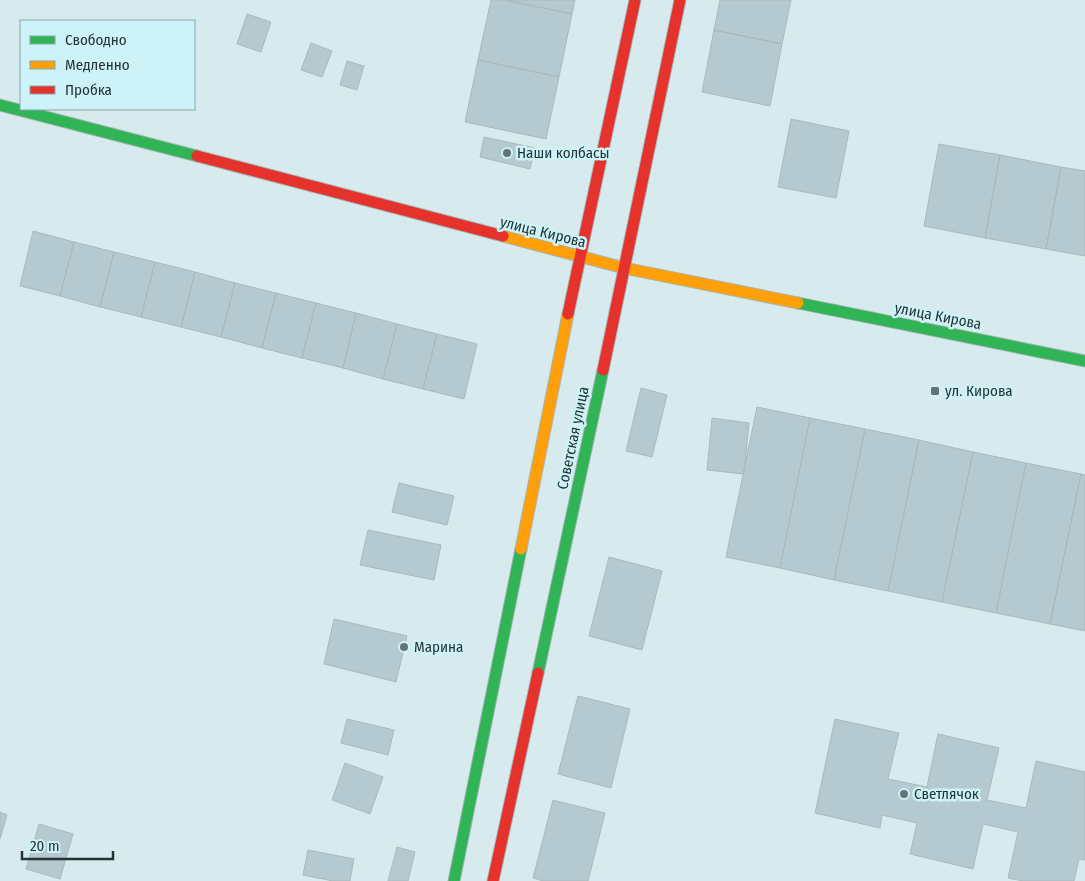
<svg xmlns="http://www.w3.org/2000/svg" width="1085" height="881" font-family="'Fira Sans Condensed',sans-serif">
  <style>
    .building { fill: #b5c9d0; stroke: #aab9bd }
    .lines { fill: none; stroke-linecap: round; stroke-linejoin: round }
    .fast-casing { stroke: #a6b6b8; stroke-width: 13 }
    .slow-casing { stroke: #a6b6b8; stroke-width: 13 }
    .jam-casing { stroke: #a6b6b8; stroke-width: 13 }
    .fast { stroke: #30b455; stroke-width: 11 }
    .slow { stroke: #ff9f0a; stroke-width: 11 }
    .jam { stroke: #e5322d; stroke-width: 11 }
    .poi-dot { fill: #637376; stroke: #cdf3f8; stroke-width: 2 }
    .labels { text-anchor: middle; stroke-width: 5; stroke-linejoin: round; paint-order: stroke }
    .poi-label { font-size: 15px; fill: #243335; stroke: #cdf3f8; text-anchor: start }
    .street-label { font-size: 15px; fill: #243335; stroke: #cdf3f8 }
  </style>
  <rect width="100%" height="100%" fill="#d7ebee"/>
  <path class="building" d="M 491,0 L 505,0 L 572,14 L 559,77 L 478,60 Z
    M 505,0 L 575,0 L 572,14 Z
    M 720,0 L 791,0 L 782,44 L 714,30 Z
    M 247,14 L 271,22 L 261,52 L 237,44 Z
    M 714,30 L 782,44 L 770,106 L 702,92 Z
    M 311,43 L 332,51 L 322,77 L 301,70 Z
    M 478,60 L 559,77 L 546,139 L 465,122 Z
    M 347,61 L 364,66 L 357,90 L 340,85 Z
    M 791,119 L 849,131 L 836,198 L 778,187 Z
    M 484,137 L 535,148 L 530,169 L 480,157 Z
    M 939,144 L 1000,155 L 985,238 L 924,226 Z
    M 1000,155 L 1061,167 L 1046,249 L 985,238 Z
    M 1061,167 L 1085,171 L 1085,256 L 1046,249 Z
    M 33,231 L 74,242 L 60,296 L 20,286 Z
    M 74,242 L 114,252 L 100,307 L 60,296 Z
    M 114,252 L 155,262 L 141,317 L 100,307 Z
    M 155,262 L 195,272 L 181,327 L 141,317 Z
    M 195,272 L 235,283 L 221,337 L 181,327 Z
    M 235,283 L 276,293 L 262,348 L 221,337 Z
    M 276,293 L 316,303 L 302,358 L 262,348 Z
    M 316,303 L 356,313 L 343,368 L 302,358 Z
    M 356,313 L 397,324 L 383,379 L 343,368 Z
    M 397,324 L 437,334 L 423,389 L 383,379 Z
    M 437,334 L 477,344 L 464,399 L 423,389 Z
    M 641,388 L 667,395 L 652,457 L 626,451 Z
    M 757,407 L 810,418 L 780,568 L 726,557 Z
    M 712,418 L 749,423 L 744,474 L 707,470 Z
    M 810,418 L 865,429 L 834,580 L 780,568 Z
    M 865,429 L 919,440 L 888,591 L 834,580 Z
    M 919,440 L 973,452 L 942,602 L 888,591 Z
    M 973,452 L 1026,463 L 996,613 L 942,602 Z
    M 1026,463 L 1081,474 L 1050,624 L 996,613 Z
    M 1081,474 L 1085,475 L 1085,631 L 1050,624 Z
    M 399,483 L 454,496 L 447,525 L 392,512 Z
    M 368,530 L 441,545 L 434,580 L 360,565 Z
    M 609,557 L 662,571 L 642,650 L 589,636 Z
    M 334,619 L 407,636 L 396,682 L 324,664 Z
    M 578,696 L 630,709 L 611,788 L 558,774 Z
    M 347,719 L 394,730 L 388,755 L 341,743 Z
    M 835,719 L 899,733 L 888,779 L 927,787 L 938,734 L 999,748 L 987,800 L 1026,808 L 1036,761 L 1085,772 L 1085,860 L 1079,859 L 1074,881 L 1023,881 L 1008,878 L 1018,832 L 983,824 L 973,869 L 910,854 L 917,823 L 882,815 L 880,828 L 815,813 Z
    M 345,763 L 383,777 L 370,814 L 332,800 Z
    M 553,800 L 605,813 L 588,881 L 543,881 L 533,878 Z
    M 0,812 L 7,815 L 0,839 Z
    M 39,824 L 73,834 L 60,879 L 26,869 Z
    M 397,847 L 415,852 L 408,881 L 388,881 Z
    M 308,850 L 354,859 L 350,881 L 333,881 L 303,875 Z"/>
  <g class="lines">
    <defs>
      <path id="fast" d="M 0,105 L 197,156
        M 798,303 L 1085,361
        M 538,673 L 603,370
        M 454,881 L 521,549"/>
      <path id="slow" d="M 503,236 L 624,268 L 798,303
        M 521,549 L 568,314"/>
      <path id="jam" d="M 197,156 L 503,236
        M 568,314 L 635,0
        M 603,370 L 680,0
        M 493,881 L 538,673"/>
    </defs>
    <use href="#fast" class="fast-casing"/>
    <use href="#slow" class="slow-casing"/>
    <use href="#jam" class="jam-casing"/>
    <use href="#fast" class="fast"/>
    <use href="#slow" class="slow"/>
    <use href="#jam" class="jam"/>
  </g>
  <g class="poi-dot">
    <circle cx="507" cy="153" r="5"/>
    <rect x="930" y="386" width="10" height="10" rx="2.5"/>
    <circle cx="404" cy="647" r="5"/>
    <circle cx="904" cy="794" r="5"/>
  </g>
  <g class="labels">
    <g class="poi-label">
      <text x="517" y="158">Наши колбасы</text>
      <text x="945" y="396">ул. Кирова</text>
      <text x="414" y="652">Марина</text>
      <text x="914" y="799">Светлячок</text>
    </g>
    <g class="street-label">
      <text transform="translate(543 232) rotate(14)" y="5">улица Кирова</text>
      <text transform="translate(938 316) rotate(11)" y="5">улица Кирова</text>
      <text transform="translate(573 438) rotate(-78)" y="5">Советская улица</text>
    </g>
  </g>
  <rect x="20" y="20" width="175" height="90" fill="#cdf3f8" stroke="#89a6aa"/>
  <rect x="30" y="36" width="25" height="8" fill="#30b455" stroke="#89a6aa"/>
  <text x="65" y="45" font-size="15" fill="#243335">Свободно</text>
  <rect x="30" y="61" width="25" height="8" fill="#ff9f0a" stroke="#89a6aa"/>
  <text x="65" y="70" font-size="15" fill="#243335">Медленно</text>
  <rect x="30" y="86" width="25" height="8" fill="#e5322d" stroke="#89a6aa"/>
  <text x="65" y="95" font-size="15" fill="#243335">Пробка</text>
  <path d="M22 851v8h91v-8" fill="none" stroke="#243335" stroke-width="2.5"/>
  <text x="30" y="851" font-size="15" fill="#243335" stroke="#cdf3f8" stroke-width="4" paint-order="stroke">20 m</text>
</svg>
